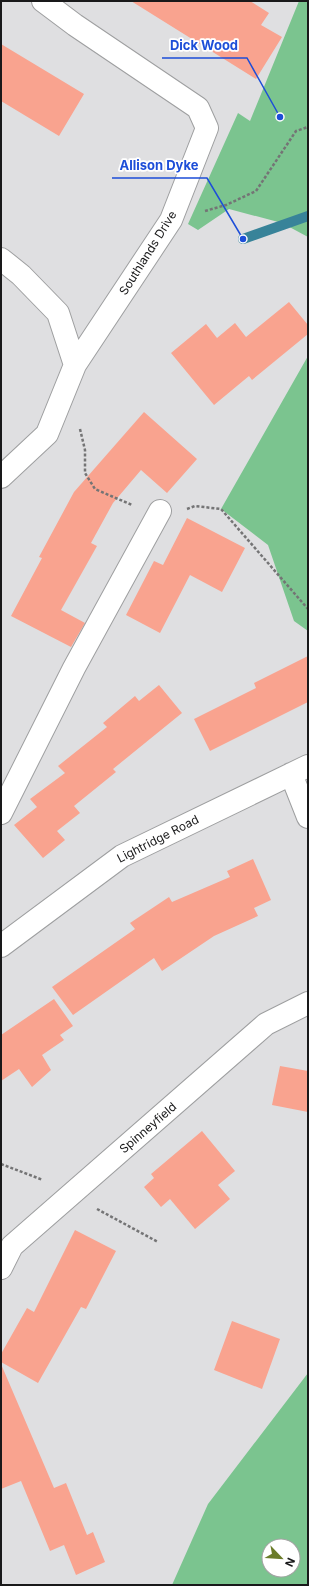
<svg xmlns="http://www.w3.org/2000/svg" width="309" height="1586" font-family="Inter,sans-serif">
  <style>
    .forest { fill: #7bc48f; fill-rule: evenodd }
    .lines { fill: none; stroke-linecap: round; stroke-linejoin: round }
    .stream { stroke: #388399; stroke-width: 10 }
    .building { fill: #f9a38f }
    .minor-casing { stroke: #9e9fa0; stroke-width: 24 }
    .path { stroke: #747475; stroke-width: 2.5; stroke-dasharray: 3 2; stroke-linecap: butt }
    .minor { stroke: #fff; stroke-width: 22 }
    .labels { text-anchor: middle; stroke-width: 3.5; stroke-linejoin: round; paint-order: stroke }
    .street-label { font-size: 12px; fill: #19191a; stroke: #fff }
    .leader { fill: none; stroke: #1d4ed8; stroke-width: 1.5 }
    .callout-dot { fill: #1d4ed8; stroke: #fff; stroke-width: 1.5 }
    .callout-label { font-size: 13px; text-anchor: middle; font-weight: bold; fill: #1d4ed8; stroke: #fff; stroke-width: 3.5; stroke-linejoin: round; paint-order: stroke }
  </style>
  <rect width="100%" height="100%" fill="#dfdfe1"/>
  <path class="forest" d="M 299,1 L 308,1 L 308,237 L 282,223 L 229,209 L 198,230 L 188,224 L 238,113 L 250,121 Z
    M 308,356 L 308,631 L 294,621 L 268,545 L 221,509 Z
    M 308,1373 L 308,1585 L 172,1585 L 208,1504 ZM 269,1546 L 293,1546 L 293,1570 L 269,1570 Z"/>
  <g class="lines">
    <path class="stream" d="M 243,239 L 308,216"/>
  </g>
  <path class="building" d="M 131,1 L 250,1 L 269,13 L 261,25 L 282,37 L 256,79 Z
    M 1,44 L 84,94 L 59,136 L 1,101 Z
    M 289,302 L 308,325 L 308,334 L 252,380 L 249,376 L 214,405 L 171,353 L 206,324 L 217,338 L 235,323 L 246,337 Z
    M 144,412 L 197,459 L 167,493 L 141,470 L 113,503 L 91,543 L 97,546 L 61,610 L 85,623 L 71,647 L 11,616 L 42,558 L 39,557 L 74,492 Z
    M 187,518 L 245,548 L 222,592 L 190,575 L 160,633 L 126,615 L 154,561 L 163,565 Z
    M 308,656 L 308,702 L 210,751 L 194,719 L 256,688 L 254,683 Z
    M 159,685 L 182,713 L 113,769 L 116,772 L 74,806 L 80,813 L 57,831 L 65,840 L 43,858 L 14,825 L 37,807 L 30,799 L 65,773 L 58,766 L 107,727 L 103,723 L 135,696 L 139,701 Z
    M 253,859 L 271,900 L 254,908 L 258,916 L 214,936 L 162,971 L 154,958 L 73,1015 L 52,987 L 135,929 L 130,923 L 169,897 L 172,902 L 230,877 L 227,871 Z
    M 54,999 L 73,1026 L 60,1035 L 64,1040 L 42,1055 L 51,1070 L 32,1087 L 19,1069 L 1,1081 L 1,1035 Z
    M 280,1066 L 308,1071 L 308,1112 L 272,1105 Z
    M 202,1131 L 235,1171 L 218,1185 L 230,1199 L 195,1229 L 170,1199 L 161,1207 L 144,1187 L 154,1178 L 151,1174 Z
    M 75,1230 L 116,1251 L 86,1309 L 81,1307 L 38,1383 L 1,1362 L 1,1354 L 27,1308 L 34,1312 Z
    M 232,1321 L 280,1339 L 262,1389 L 214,1370 Z
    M 1,1364 L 54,1488 L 66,1483 L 87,1535 L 93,1532 L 105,1562 L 76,1575 L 64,1545 L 50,1551 L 21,1481 L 1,1489 Z"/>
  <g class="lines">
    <defs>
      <path id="minor" d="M 1,259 L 21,275 L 58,313 L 75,365
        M 1,477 L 47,434 L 75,365 L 171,220 L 207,128 L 198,108 L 75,25 L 43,1
        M 291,774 L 308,817
        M 1,813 L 74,668 L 160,511
        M 1,946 L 122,856 L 308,766
        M 1,1268 L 12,1246 L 266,1024 L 308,1003"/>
    </defs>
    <use href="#minor" class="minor-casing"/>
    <path class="path" d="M 205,211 L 226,205 L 256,191 L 296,131 L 308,127
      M 80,429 L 85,450 L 85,473 L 95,489 L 132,505
      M 187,509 L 195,506 L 221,509 L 308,609
      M 1,1164 L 43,1180
      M 97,1209 L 158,1242"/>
    <use href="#minor" class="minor"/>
  </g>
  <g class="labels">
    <g class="street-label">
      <text transform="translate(148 253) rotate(-58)" y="4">Southlands Drive</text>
      <text transform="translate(158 839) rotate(-27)" y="4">Lightridge Road</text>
      <text transform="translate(148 1128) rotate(-41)" y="4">Spinneyfield</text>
    </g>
  </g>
  <path class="leader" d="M280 117L247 58H162M243 239L207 178H112"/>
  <g class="callout-dot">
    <circle cx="280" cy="117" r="4"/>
    <circle cx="243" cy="239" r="4"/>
  </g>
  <g class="callout-label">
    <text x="204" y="50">Dick Wood</text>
    <text x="159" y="170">Allison Dyke</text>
  </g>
  <rect width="309" height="1586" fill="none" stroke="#19191a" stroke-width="4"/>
  <g transform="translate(281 1558) rotate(115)"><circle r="19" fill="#ffffff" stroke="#a3a3a3"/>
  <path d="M0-3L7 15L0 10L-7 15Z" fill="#6b7c2a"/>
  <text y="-6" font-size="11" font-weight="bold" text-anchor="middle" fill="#19191a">N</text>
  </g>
</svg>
